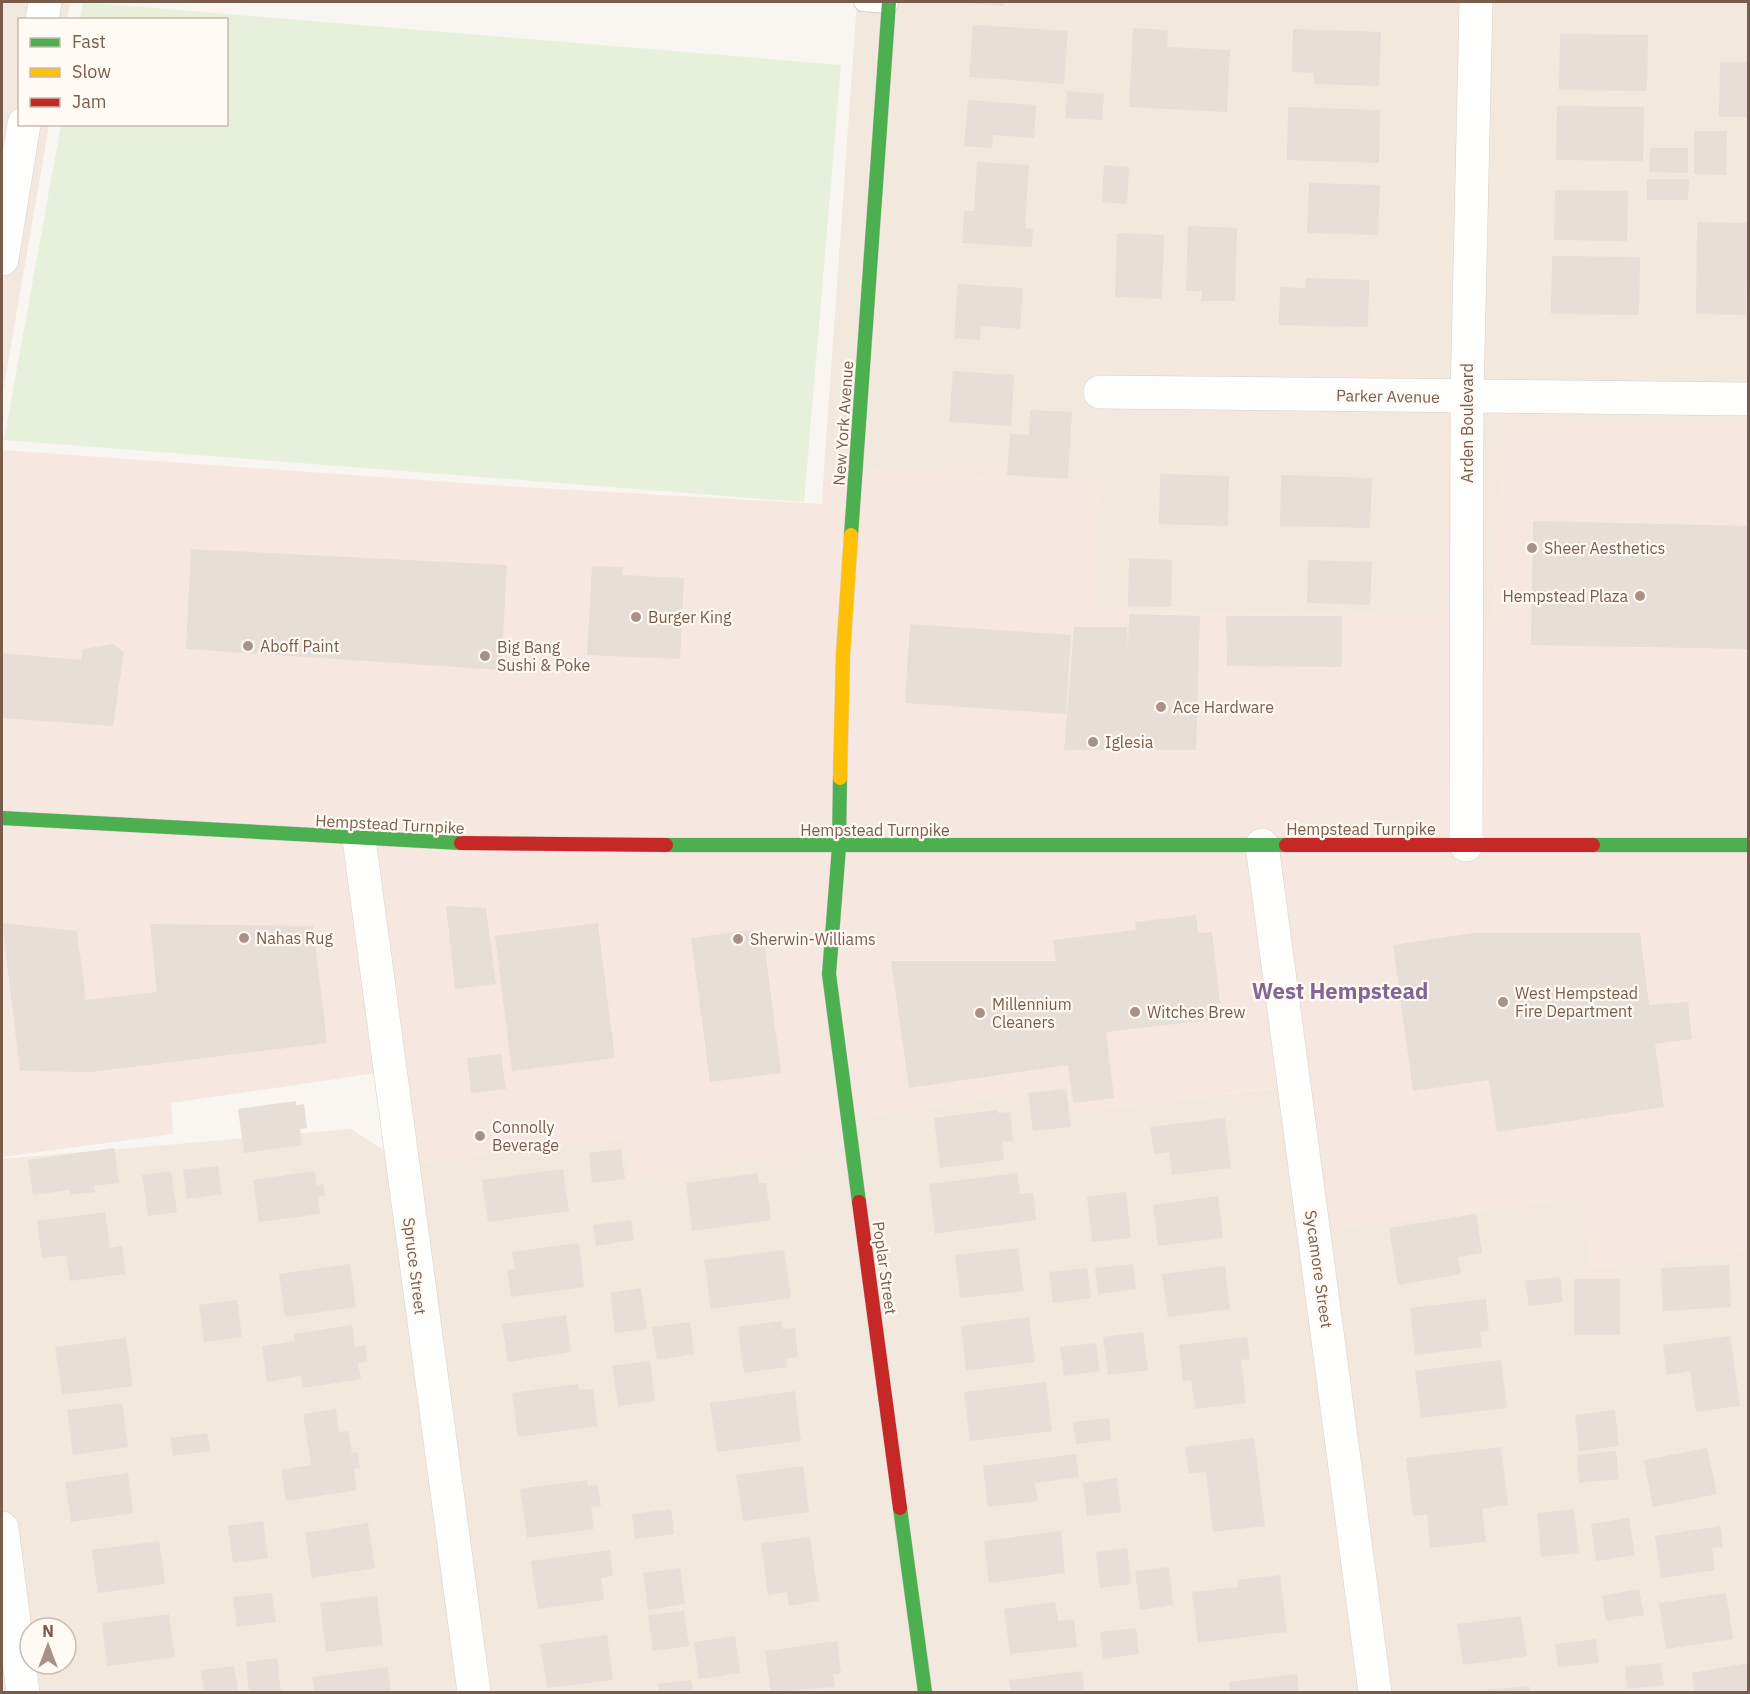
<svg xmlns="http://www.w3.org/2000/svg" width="1750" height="1694" font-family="'IBM Plex Sans',sans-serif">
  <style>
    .residential { fill: #f2e8de; fill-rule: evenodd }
    .commercial { fill: #f6e8e1 }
    .green { fill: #e7f0db }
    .building { fill: #e6ded7 }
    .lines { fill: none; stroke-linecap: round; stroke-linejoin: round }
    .lane-casing { stroke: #d7d1cb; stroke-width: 20 }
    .street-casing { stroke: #d7d1cb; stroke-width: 34 }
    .fast-casing { stroke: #d9d2cb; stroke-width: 15 }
    .slow-casing { stroke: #d9d2cb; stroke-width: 15 }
    .jam-casing { stroke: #d9d2cb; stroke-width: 15 }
    .lane { stroke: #fefefd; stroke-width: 18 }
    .street { stroke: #fefefd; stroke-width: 33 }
    .fast { stroke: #4caf50; stroke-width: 14 }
    .slow { stroke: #ffc107; stroke-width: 14 }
    .jam { stroke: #c62828; stroke-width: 14 }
    .poi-dot { fill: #a69286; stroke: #fffaf3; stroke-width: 2 }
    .labels { text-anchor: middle; stroke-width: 4.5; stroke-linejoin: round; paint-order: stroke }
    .street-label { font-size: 16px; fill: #7a5c4d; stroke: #fffaf3 }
    .poi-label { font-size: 16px; fill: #7a5c4d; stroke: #fffaf3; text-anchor: start }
    .district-label { font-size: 22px; font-weight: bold; fill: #846695; stroke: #fffaf3 }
  </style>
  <rect width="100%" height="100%" fill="#f9f5f0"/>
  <path class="residential" d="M 2,2 L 70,2 L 67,19 L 20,20 L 20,124 L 49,125 L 2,397 Z
    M 857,2 L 1748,2 L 1748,424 L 1504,427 L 1494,618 L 1093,610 L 1100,482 L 824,469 Z
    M 1301,1085 L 1316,1231 L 1584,1196 L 1591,1268 L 1748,1250 L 1748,1692 L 2,1692 L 2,1159 L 351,1129 L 405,1164 L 625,1138 L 631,1176 L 853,1119 L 1027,1091 L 1068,1086 L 1071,1112 ZM 30,1628 L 66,1628 L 66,1664 L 30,1664 Z"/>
  <path class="commercial" d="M 1748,424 L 1748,1250 L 1591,1268 L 1583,1196 L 1316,1231 L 1300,1085 L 1071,1112 L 1068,1086 L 1027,1091 L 853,1119 L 856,1145 L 631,1176 L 625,1138 L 405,1164 L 391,1071 L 171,1103 L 173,1134 L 2,1157 L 2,450 L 505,486 L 822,504 L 824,469 L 1101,482 L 1093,610 L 1494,618 L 1503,427 Z"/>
  <path class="green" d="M 83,2 L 841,65 L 804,502 L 4,440 L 61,125 L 226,124 L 226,20 L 80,19 Z"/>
  <path class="building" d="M 975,2 L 1004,2 L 1004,6 L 975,4 Z
    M 973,25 L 1068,31 L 1064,84 L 969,77 Z
    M 1133,28 L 1168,30 L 1167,47 L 1230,50 L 1227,112 L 1129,107 Z
    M 1293,29 L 1381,32 L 1379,86 L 1314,84 L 1314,73 L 1292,72 Z
    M 1560,34 L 1648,35 L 1647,91 L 1559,90 Z
    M 1720,62 L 1748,62 L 1748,117 L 1719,117 Z
    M 1067,91 L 1104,94 L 1102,120 L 1065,118 Z
    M 968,100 L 1036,105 L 1034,138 L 993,135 L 992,148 L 964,146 Z
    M 1557,106 L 1644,107 L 1643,161 L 1556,160 Z
    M 1288,107 L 1380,110 L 1379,163 L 1287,160 Z
    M 1694,131 L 1727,131 L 1726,175 L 1694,174 Z
    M 1650,148 L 1688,148 L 1688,173 L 1649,172 Z
    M 977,162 L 1029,165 L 1025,228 L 1033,229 L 1032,247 L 962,243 L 964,211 L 974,211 Z
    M 1104,165 L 1129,167 L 1127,204 L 1102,202 Z
    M 1647,179 L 1689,179 L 1688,200 L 1647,200 Z
    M 1309,183 L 1380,185 L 1378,235 L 1307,233 Z
    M 1555,190 L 1628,191 L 1627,241 L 1554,240 Z
    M 1697,222 L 1747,223 L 1746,315 L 1696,314 Z
    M 1188,226 L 1237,228 L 1235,301 L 1201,301 L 1202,291 L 1186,291 Z
    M 1117,233 L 1164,235 L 1162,299 L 1115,297 Z
    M 1552,256 L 1640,257 L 1639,315 L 1551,314 Z
    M 1306,278 L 1369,280 L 1368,327 L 1279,325 L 1280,287 L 1305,288 Z
    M 958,284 L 1023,288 L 1020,329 L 981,326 L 980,340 L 954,338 Z
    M 953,371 L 1014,375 L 1011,426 L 949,422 Z
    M 1030,410 L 1072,412 L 1068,479 L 1007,475 L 1010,434 L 1029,435 Z
    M 1160,474 L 1229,476 L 1228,526 L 1159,524 Z
    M 1281,475 L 1372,478 L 1370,528 L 1280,526 Z
    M 1533,521 L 1748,526 L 1748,649 L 1531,645 Z
    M 191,549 L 507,565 L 501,670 L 186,649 Z
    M 1129,558 L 1172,560 L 1171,607 L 1128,606 Z
    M 1308,560 L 1372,562 L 1370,605 L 1307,603 Z
    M 592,566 L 623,567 L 622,575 L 684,578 L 680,659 L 587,655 Z
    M 1129,614 L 1200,616 L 1196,750 L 1064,750 L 1074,627 L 1127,627 L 1128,653 Z
    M 1226,616 L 1342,616 L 1342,667 L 1227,666 Z
    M 910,624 L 1071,635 L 1066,714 L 905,703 Z
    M 113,644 L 124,652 L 113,726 L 2,718 L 2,653 L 81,660 L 83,649 Z
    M 446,906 L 486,908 L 496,984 L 455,989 Z
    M 1196,915 L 1198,933 L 1212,932 L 1220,1003 L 1206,1005 L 1208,1020 L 1106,1032 L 1114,1098 L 1073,1103 L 1068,1065 L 909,1088 L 891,961 L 1056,961 L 1053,940 L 1136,930 L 1135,922 Z
    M 2,923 L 77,931 L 86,1000 L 157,992 L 150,924 L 313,926 L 327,1043 L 91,1072 L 20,1071 Z
    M 598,923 L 615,1058 L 512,1071 L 495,936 Z
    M 751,930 L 764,940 L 781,1073 L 710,1082 L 691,938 Z
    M 1473,933 L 1640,933 L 1649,1005 L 1688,1002 L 1692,1039 L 1655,1044 L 1664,1107 L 1497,1132 L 1489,1080 L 1413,1091 L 1393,945 Z
    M 501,1054 L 506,1089 L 471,1093 L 467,1058 Z
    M 1066,1089 L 1071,1127 L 1033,1131 L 1028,1093 Z
    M 296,1101 L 296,1105 L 304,1104 L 307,1128 L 300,1129 L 302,1145 L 244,1153 L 238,1109 Z
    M 998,1110 L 998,1113 L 1010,1112 L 1013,1141 L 1002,1142 L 1004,1160 L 940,1168 L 934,1118 Z
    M 1225,1118 L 1231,1168 L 1172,1175 L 1169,1152 L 1154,1154 L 1150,1127 Z
    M 114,1148 L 119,1183 L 94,1186 L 95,1192 L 70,1195 L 70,1190 L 33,1195 L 28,1160 Z
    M 621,1149 L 625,1179 L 592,1183 L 589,1153 Z
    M 218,1166 L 222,1194 L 187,1199 L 183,1170 Z
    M 563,1169 L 569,1211 L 488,1222 L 482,1180 Z
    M 171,1171 L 177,1212 L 148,1216 L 142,1175 Z
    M 315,1171 L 317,1186 L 323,1184 L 325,1196 L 318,1197 L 320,1214 L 259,1222 L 253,1180 Z
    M 758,1173 L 759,1183 L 766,1183 L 771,1220 L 692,1231 L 686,1183 Z
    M 1017,1173 L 1020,1194 L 1033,1193 L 1036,1220 L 935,1234 L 929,1184 Z
    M 1126,1192 L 1131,1238 L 1092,1242 L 1087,1197 Z
    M 1218,1196 L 1223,1238 L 1158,1246 L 1153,1205 Z
    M 105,1212 L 110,1248 L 122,1246 L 126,1274 L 70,1281 L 66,1255 L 42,1258 L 37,1221 Z
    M 1476,1214 L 1482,1253 L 1458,1257 L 1461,1274 L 1398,1285 L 1389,1228 Z
    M 631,1220 L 634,1240 L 596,1246 L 593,1225 Z
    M 579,1243 L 584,1287 L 511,1297 L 507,1270 L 515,1269 L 512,1252 Z
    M 1018,1248 L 1024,1291 L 960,1298 L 955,1255 Z
    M 784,1250 L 791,1298 L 711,1309 L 704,1260 Z
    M 350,1264 L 356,1307 L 285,1317 L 279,1274 Z
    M 1133,1264 L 1136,1289 L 1098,1294 L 1095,1268 Z
    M 1729,1265 L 1731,1307 L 1663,1311 L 1661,1268 Z
    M 1225,1266 L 1230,1309 L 1168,1317 L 1162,1274 Z
    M 1087,1268 L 1091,1298 L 1053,1303 L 1049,1272 Z
    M 1560,1277 L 1563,1302 L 1529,1306 L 1525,1281 Z
    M 1574,1279 L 1620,1279 L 1620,1335 L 1574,1335 Z
    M 641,1288 L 647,1329 L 615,1333 L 610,1293 Z
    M 1486,1299 L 1489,1330 L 1480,1332 L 1482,1347 L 1415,1355 L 1410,1308 Z
    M 237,1300 L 242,1337 L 204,1342 L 199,1305 Z
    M 566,1315 L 571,1352 L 508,1362 L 502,1324 Z
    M 1029,1317 L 1035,1362 L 966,1371 L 961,1326 Z
    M 781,1321 L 782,1329 L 795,1328 L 798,1357 L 786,1359 L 787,1367 L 744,1373 L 738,1327 Z
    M 690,1322 L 694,1354 L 657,1360 L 652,1327 Z
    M 352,1325 L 355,1347 L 365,1345 L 367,1362 L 358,1363 L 361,1379 L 303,1388 L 301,1376 L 267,1382 L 262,1346 L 295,1341 L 294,1334 Z
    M 1143,1332 L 1148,1370 L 1108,1375 L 1103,1337 Z
    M 1730,1336 L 1740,1406 L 1696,1412 L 1690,1371 L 1667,1375 L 1663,1345 Z
    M 1247,1337 L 1250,1359 L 1241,1360 L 1246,1403 L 1195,1409 L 1191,1380 L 1183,1381 L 1179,1345 Z
    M 126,1338 L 133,1386 L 62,1395 L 55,1347 Z
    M 1096,1343 L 1100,1371 L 1064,1376 L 1060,1347 Z
    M 1501,1360 L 1507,1408 L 1421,1418 L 1415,1371 Z
    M 650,1361 L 655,1401 L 618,1406 L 612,1366 Z
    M 1046,1382 L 1052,1431 L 970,1441 L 964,1392 Z
    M 578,1384 L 579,1390 L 593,1389 L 598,1426 L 518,1437 L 512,1393 Z
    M 795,1391 L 801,1441 L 717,1452 L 710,1403 Z
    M 122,1403 L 128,1447 L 73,1455 L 67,1410 Z
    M 336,1409 L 339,1432 L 348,1431 L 352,1453 L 358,1452 L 360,1468 L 354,1469 L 357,1490 L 286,1501 L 281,1470 L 311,1465 L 303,1414 Z
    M 1615,1410 L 1619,1446 L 1579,1451 L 1575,1415 Z
    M 1109,1418 L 1111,1440 L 1076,1444 L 1073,1422 Z
    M 207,1433 L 210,1451 L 173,1456 L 170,1438 Z
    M 1254,1438 L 1265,1526 L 1213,1532 L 1206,1472 L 1189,1473 L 1185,1447 Z
    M 1501,1447 L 1508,1505 L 1482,1509 L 1486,1542 L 1430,1548 L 1427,1514 L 1413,1516 L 1406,1458 Z
    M 1707,1448 L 1717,1494 L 1653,1507 L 1644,1460 Z
    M 1616,1451 L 1619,1479 L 1579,1483 L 1577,1455 Z
    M 1076,1454 L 1079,1477 L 1035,1483 L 1038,1501 L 988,1507 L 983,1466 Z
    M 803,1466 L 809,1512 L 743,1521 L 736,1475 Z
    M 128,1473 L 133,1513 L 71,1522 L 65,1482 Z
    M 1117,1478 L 1121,1512 L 1087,1516 L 1083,1483 Z
    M 587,1480 L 588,1486 L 598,1485 L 601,1506 L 591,1507 L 594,1529 L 527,1538 L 520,1489 Z
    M 671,1509 L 674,1534 L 635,1539 L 632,1514 Z
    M 1574,1509 L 1579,1553 L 1541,1557 L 1537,1513 Z
    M 1629,1518 L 1635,1555 L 1596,1561 L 1591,1524 Z
    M 263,1521 L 268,1558 L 233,1563 L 228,1526 Z
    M 368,1523 L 375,1568 L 312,1578 L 305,1533 Z
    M 1720,1526 L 1723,1547 L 1712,1548 L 1715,1570 L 1661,1578 L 1655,1536 Z
    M 1061,1531 L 1065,1573 L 989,1583 L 984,1541 Z
    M 810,1537 L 819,1601 L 789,1606 L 787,1592 L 768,1595 L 761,1543 Z
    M 159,1541 L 165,1584 L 98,1593 L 92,1550 Z
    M 1127,1548 L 1131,1584 L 1100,1588 L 1096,1552 Z
    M 610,1550 L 613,1576 L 601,1578 L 604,1600 L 538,1609 L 531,1561 Z
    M 1169,1567 L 1173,1605 L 1140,1610 L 1135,1571 Z
    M 680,1568 L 685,1604 L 648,1610 L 643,1573 Z
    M 1280,1575 L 1287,1632 L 1198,1643 L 1192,1592 L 1238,1587 L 1238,1580 Z
    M 1639,1589 L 1644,1615 L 1606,1621 L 1602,1596 Z
    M 272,1593 L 276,1622 L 237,1627 L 233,1597 Z
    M 1726,1593 L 1733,1639 L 1666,1649 L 1659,1603 Z
    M 377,1596 L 383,1645 L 326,1652 L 320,1603 Z
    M 1055,1602 L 1058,1621 L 1074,1619 L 1077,1647 L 1010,1654 L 1004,1609 Z
    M 684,1611 L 689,1646 L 653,1651 L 648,1615 Z
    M 169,1614 L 175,1657 L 107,1666 L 102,1623 Z
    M 1521,1616 L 1527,1656 L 1463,1665 L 1457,1624 Z
    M 1136,1628 L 1139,1654 L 1103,1659 L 1100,1632 Z
    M 607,1635 L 613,1680 L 547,1688 L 540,1644 Z
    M 735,1636 L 740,1673 L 699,1679 L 694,1642 Z
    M 1596,1639 L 1599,1663 L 1558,1667 L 1555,1644 Z
    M 837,1641 L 841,1673 L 833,1675 L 835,1687 L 771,1692 L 765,1651 Z
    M 277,1658 L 281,1692 L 249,1692 L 246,1662 Z
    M 1661,1663 L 1664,1685 L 1627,1689 L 1625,1667 Z
    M 1748,1663 L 1748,1692 L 1695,1692 L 1692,1673 Z
    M 234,1666 L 238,1691 L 204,1692 L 201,1670 Z
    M 388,1667 L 391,1692 L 314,1692 L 312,1677 Z
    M 1082,1671 L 1084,1692 L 1011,1692 L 1009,1680 Z
    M 1297,1674 L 1299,1692 L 1230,1692 L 1229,1682 Z
    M 691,1680 L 693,1692 L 659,1692 L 658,1684 Z
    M 1529,1686 L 1529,1692 L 1479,1692 L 1479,1691 Z"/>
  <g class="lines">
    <defs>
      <path id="lane" d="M 863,2 L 889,4"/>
      <path id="street" d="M 42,20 L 45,2
        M 2,259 L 24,124
        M 1100,392 L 1748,399
        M 359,839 L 474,1692
        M 1262,845 L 1375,1692
        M 1466,845 L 1467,397 L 1476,2
        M 2,1528 L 23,1692"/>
      <path id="fast" d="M 851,535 L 889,2
        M 840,778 L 839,847 L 829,974 L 859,1202
        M 2,818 L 461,843
        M 666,845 L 1286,845
        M 1593,845 L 1748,845
        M 900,1508 L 925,1692"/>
      <path id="slow" d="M 840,778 L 843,655 L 851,535"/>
      <path id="jam" d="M 461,843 L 666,845
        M 1286,845 L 1593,845
        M 859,1202 L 900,1508"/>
    </defs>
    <use href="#lane" class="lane-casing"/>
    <use href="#street" class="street-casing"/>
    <use href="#fast" class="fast-casing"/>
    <use href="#slow" class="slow-casing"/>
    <use href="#jam" class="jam-casing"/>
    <use href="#lane" class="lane"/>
    <use href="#street" class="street"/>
    <use href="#fast" class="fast"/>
    <use href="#slow" class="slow"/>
    <use href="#jam" class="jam"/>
  </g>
  <g class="poi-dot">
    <circle cx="1532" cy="548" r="6"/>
    <circle cx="1640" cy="596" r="6"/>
    <circle cx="636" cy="617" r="6"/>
    <circle cx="248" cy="646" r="6"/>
    <circle cx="485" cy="656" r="6"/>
    <circle cx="1161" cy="707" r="6"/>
    <circle cx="1093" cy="742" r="6"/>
    <circle cx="244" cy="938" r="6"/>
    <circle cx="738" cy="939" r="6"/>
    <circle cx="1503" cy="1002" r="6"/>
    <circle cx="1135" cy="1012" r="6"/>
    <circle cx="980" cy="1013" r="6"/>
    <circle cx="480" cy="1136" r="6"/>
  </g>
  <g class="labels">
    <g class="street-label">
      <text transform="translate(1388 396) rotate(1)" y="6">Parker Avenue</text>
      <text transform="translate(843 423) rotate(-86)" y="6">New York Avenue</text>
      <text transform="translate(1467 423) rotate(-90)" y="6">Arden Boulevard</text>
      <text transform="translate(390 824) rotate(3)" y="6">Hempstead Turnpike</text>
      <text x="1361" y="835">Hempstead Turnpike</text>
      <text x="875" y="836">Hempstead Turnpike</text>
      <text transform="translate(415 1266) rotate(83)" y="6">Spruce Street</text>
      <text transform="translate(885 1268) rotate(82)" y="6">Poplar Street</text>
      <text transform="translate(1319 1269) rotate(82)" y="6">Sycamore Street</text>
    </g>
    <g class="poi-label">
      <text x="1544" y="554">Sheer Aesthetics</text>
      <text x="1628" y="602" text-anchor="end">Hempstead Plaza</text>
      <text x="648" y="623">Burger King</text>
      <text x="260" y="652">Aboff Paint</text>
      <text x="497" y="653">Big Bang<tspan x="497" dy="18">Sushi &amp; Poke</tspan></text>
      <text x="1173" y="713">Ace Hardware</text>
      <text x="1105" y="748">Iglesia</text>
      <text x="256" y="944">Nahas Rug</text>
      <text x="750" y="945">Sherwin-Williams</text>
      <text x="1515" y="999">West Hempstead<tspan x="1515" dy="18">Fire Department</tspan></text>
      <text x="992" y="1010">Millennium<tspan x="992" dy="18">Cleaners</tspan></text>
      <text x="1147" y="1018">Witches Brew</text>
      <text x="492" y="1133">Connolly<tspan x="492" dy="18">Beverage</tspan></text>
    </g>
    <g class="district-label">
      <text x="1340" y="999">West Hempstead</text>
    </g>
  </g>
  <rect width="1750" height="1694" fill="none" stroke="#7a5c4d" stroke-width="6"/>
  <rect x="18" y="18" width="210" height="108" fill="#fffaf3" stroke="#cabbb1" stroke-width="1.5"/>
  <rect x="30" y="38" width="30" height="9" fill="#4caf50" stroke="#cabbb1" stroke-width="1.5"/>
  <text x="72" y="48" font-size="18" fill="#7a5c4d">Fast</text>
  <rect x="30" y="68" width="30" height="9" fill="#ffc107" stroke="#cabbb1" stroke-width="1.5"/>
  <text x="72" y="78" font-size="18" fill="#7a5c4d">Slow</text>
  <rect x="30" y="98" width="30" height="9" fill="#c62828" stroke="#cabbb1" stroke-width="1.5"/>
  <text x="72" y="108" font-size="18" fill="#7a5c4d">Jam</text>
  <g transform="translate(48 1646)"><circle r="28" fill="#fffaf3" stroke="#cabbb1" stroke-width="1.5"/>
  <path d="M0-4.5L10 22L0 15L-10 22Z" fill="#a69286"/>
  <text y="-9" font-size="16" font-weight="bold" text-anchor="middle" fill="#7a5c4d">N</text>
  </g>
</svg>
